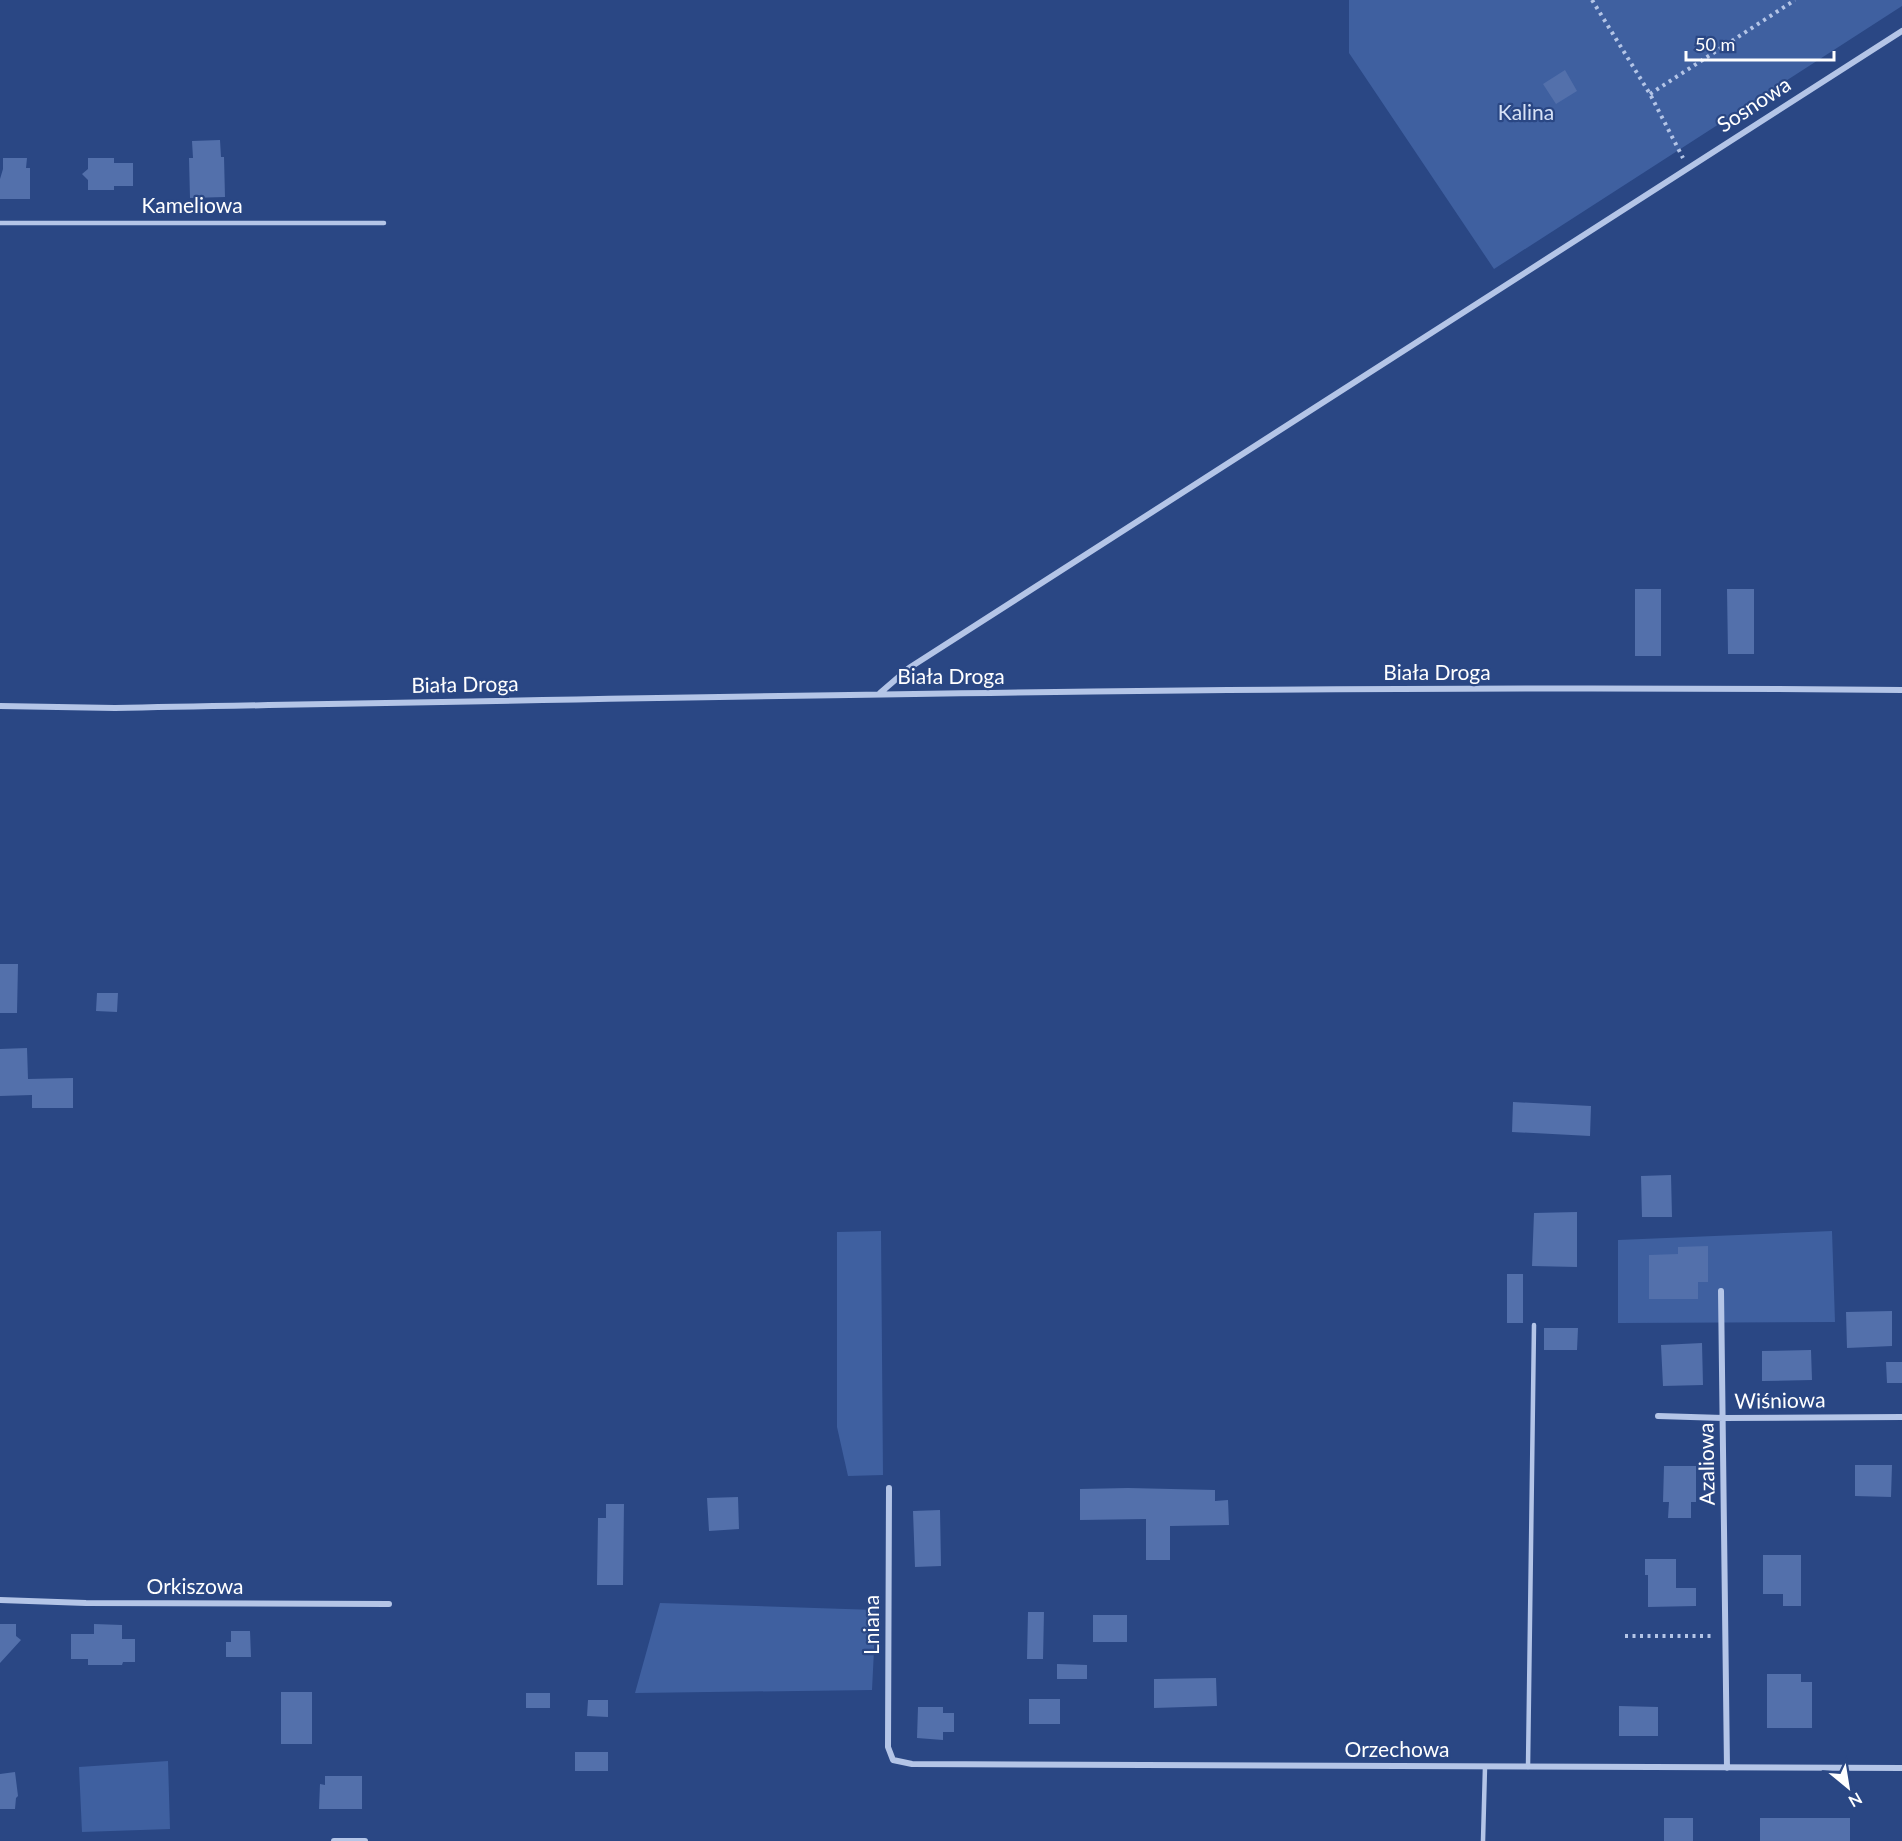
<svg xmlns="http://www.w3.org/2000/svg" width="1902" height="1841" font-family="Lato,sans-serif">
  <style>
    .green { fill: #3f60a0 }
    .building { fill: #5370ab }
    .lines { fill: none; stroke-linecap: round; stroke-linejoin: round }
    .path { stroke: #b4c5e7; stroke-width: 4; stroke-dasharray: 3 4.5; stroke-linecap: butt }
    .service { stroke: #b4c5e7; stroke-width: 4.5 }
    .minor { stroke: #b4c5e7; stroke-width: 6 }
    .labels { text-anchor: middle; stroke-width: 4.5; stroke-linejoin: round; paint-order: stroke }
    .street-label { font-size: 21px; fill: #fff; stroke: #2a4784 }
    .park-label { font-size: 21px; fill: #d7e2f6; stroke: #2a4784 }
  </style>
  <rect width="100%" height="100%" fill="#2a4784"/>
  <path class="green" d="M 1349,0 L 1902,0 L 1902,6 L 1494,269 L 1349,53 Z
    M 881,1231 L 883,1475 L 848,1476 L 837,1427 L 837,1232 Z
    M 1832,1231 L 1835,1322 L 1618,1323 L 1618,1240 Z
    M 660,1603 L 876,1610 L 872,1690 L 635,1693 Z
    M 168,1761 L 170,1829 L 82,1832 L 79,1767 Z"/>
  <path class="building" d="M 1565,70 L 1577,91 L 1556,104 L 1543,84 Z
    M 220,140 L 221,157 L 224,157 L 225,197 L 190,198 L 189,158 L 193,158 L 192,141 Z
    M 3,158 L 27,158 L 26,168 L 30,168 L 30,199 L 0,199 L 0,179 L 3,169 Z
    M 88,158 L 114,158 L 114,163 L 133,163 L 133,186 L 114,186 L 114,190 L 88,190 L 88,180 L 82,174 L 88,169 Z
    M 1635,589 L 1661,589 L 1661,656 L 1635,656 Z
    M 1727,589 L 1754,589 L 1754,654 L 1728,654 Z
    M 0,964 L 18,964 L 17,1013 L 0,1013 Z
    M 97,993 L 118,993 L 117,1012 L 96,1011 Z
    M 27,1048 L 28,1079 L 73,1078 L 73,1108 L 32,1108 L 32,1095 L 0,1096 L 0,1049 Z
    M 1513,1102 L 1591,1106 L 1590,1136 L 1512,1132 Z
    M 1671,1175 L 1672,1217 L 1642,1217 L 1641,1176 Z
    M 1577,1212 L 1577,1267 L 1532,1266 L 1534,1213 Z
    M 1708,1246 L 1708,1282 L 1698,1282 L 1698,1299 L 1649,1299 L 1649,1255 L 1678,1254 L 1678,1247 Z
    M 1507,1274 L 1523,1274 L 1523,1323 L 1507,1323 Z
    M 1892,1311 L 1892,1346 L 1847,1348 L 1846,1312 Z
    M 1544,1328 L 1578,1328 L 1577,1350 L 1544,1350 Z
    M 1702,1343 L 1703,1385 L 1663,1386 L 1661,1345 Z
    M 1811,1350 L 1812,1380 L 1762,1381 L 1762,1351 Z
    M 1886,1362 L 1902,1362 L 1902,1383 L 1887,1383 Z
    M 1855,1465 L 1892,1465 L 1891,1497 L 1855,1496 Z
    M 1664,1466 L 1696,1466 L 1696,1502 L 1691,1502 L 1691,1518 L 1668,1518 L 1669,1502 L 1663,1502 Z
    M 1128,1488 L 1215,1490 L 1215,1501 L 1228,1500 L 1229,1525 L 1170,1526 L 1170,1560 L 1146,1560 L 1146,1519 L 1080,1520 L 1080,1489 Z
    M 738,1497 L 739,1529 L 709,1531 L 707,1498 Z
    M 606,1504 L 624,1504 L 623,1585 L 597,1585 L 598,1518 L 606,1518 Z
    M 940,1510 L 941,1566 L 915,1567 L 913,1511 Z
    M 1763,1555 L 1801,1555 L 1801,1606 L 1783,1606 L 1783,1594 L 1763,1594 Z
    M 1645,1559 L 1676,1559 L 1676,1588 L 1696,1588 L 1696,1606 L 1648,1607 L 1648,1575 L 1645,1575 Z
    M 1028,1612 L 1044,1612 L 1043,1659 L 1027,1659 Z
    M 1093,1615 L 1127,1615 L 1127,1642 L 1093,1642 Z
    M 0,1624 L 16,1624 L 16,1636 L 21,1640 L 0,1663 Z
    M 94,1624 L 122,1625 L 122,1639 L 135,1639 L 135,1662 L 123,1662 L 122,1665 L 88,1665 L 88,1659 L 71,1659 L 71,1634 L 94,1634 Z
    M 231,1631 L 250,1631 L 251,1657 L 226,1657 L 226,1642 L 231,1642 Z
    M 1057,1664 L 1087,1665 L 1087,1679 L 1057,1679 Z
    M 1767,1674 L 1801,1674 L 1801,1682 L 1812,1682 L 1812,1728 L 1767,1728 Z
    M 1216,1678 L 1217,1706 L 1154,1708 L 1154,1679 Z
    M 281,1692 L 312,1692 L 312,1744 L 281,1744 Z
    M 526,1693 L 550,1693 L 550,1708 L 526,1708 Z
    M 1029,1699 L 1060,1699 L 1060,1724 L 1029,1724 Z
    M 588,1700 L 608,1700 L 608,1717 L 587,1716 Z
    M 1619,1706 L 1658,1707 L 1658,1736 L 1619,1736 Z
    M 918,1707 L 943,1707 L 943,1713 L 954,1713 L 954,1732 L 943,1732 L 943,1740 L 917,1738 Z
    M 575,1752 L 608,1752 L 608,1771 L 575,1771 Z
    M 15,1772 L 18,1796 L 16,1798 L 15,1809 L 0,1809 L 0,1774 Z
    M 325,1776 L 362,1776 L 362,1809 L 319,1809 L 320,1784 L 325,1785 Z
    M 1664,1818 L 1693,1818 L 1693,1841 L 1664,1841 Z
    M 1760,1818 L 1850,1818 L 1850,1841 L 1760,1841 Z"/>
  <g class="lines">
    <path class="path" d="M 1592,0 L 1650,94 L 1683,158
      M 1650,94 L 1795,0
      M 1625,1636 L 1713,1636"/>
    <path class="service" d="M 0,223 L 384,223
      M 1528,1767 L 1534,1325
      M 1483,1841 L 1485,1767"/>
    <path class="minor" d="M 880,693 L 909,668 L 1902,31
      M 0,706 L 115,708 C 710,697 1306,684 1902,690
      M 1721,1291 L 1727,1768
      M 1658,1416 L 1723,1418 L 1902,1417
      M 889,1488 L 888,1747 L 893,1760 L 912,1764 L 1902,1768
      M 0,1600 L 86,1603 L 389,1604
      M 334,1841 L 365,1841"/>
  </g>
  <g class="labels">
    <g class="street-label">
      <text transform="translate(1754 105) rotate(-33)" y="7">Sosnowa</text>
      <text x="192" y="213">Kameliowa</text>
      <text x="1437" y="680">Biała Droga</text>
      <text x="951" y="684">Biała Droga</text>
      <text transform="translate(465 685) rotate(-1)" y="7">Biała Droga</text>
      <text transform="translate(1780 1401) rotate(-1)" y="7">Wiśniowa</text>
      <text transform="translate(1707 1464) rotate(-91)" y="7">Azaliowa</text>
      <text x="195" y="1594">Orkiszowa</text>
      <text transform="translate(872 1625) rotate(-90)" y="7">Lniana</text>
      <text x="1397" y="1757">Orzechowa</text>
    </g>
    <g class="park-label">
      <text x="1526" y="120">Kalina</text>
    </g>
  </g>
  <g transform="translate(1848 1787) rotate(150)" stroke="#2a4784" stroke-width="4.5" paint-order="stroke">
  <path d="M0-4.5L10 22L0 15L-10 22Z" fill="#ffffff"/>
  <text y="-9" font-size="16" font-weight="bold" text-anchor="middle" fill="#ffffff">N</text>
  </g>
  <path d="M1686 51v9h148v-9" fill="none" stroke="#ffffff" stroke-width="3"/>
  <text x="1695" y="51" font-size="18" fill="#ffffff" stroke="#2a4784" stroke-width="4.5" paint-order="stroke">50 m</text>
</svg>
